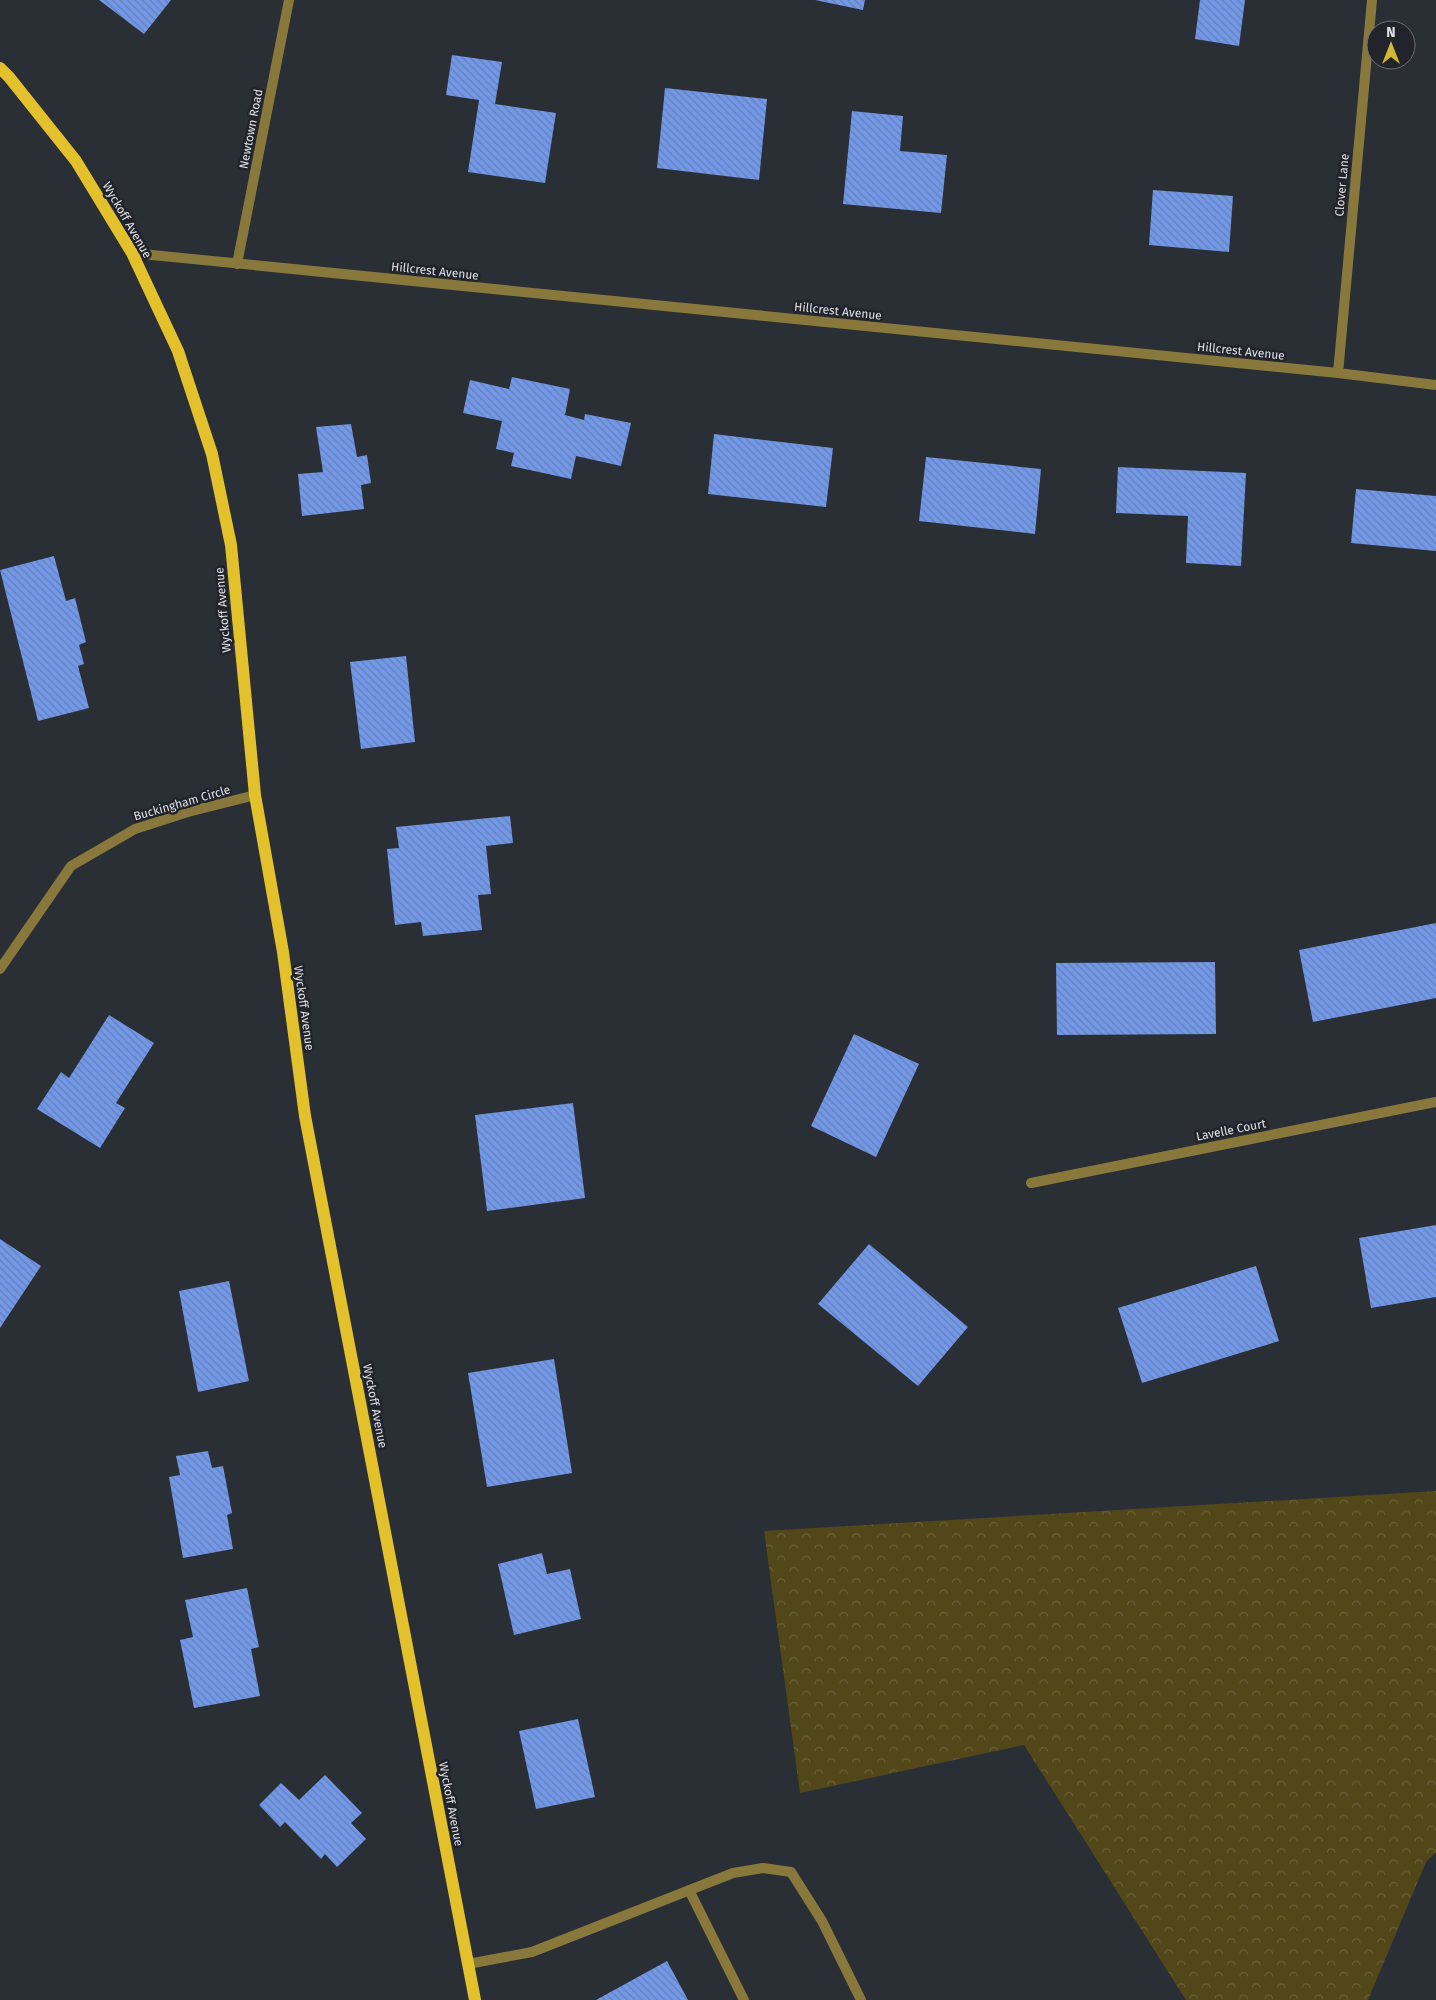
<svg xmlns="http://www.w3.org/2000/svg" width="1436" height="2000" font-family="'Fira Sans',sans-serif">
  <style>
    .forest { fill: url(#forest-crowns) }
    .building { fill: url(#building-back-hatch) }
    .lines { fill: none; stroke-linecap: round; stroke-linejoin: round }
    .lane { stroke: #88783b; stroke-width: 10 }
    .street { stroke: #88783b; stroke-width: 10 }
    .primary { stroke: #e3c12c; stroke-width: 12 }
    .labels { text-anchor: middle; stroke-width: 5; stroke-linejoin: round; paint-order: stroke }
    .street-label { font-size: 12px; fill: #dee1e6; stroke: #21242b }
  </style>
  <defs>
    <pattern id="forest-crowns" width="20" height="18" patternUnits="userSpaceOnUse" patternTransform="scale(1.25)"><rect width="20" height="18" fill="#524719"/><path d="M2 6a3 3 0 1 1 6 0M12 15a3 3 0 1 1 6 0" fill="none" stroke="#6a613a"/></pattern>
    <pattern id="building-back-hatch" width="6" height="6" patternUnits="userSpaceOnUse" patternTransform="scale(1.25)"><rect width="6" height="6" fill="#7298e7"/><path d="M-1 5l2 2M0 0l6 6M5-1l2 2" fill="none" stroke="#647fb6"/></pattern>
  </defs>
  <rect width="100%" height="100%" fill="#2a2e35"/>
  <path class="forest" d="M 1436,1491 L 1436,1852 L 1426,1862 L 1368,2000 L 1186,2000 L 1024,1745 L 800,1793 L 764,1531 Z"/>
  <path class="building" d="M 99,0 L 171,0 L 144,34 Z
    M 815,0 L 865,0 L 863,10 Z
    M 1200,0 L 1245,0 L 1239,46 L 1195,39 Z
    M 452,55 L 502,62 L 495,104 L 556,113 L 545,183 L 468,172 L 479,100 L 446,95 Z
    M 665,88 L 767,99 L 759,180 L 657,168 Z
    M 852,111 L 903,116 L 900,151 L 947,155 L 941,213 L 843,204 Z
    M 1153,190 L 1233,196 L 1229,252 L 1149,245 Z
    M 512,377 L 570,389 L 565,415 L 584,420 L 585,414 L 631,423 L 621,466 L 576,456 L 571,479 L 511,466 L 514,453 L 496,449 L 502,421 L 463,413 L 470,380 L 509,389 Z
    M 351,424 L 357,457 L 367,455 L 371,483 L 361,485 L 364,509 L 302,516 L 298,474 L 323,472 L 316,427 Z
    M 714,434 L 833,448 L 826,507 L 708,494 Z
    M 926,457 L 1041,469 L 1035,534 L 919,521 Z
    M 1118,467 L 1246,473 L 1241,566 L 1186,563 L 1188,516 L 1116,513 Z
    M 1356,489 L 1436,496 L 1436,551 L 1351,543 Z
    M 54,556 L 66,601 L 75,598 L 86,642 L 79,645 L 84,664 L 78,666 L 89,708 L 38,721 L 0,570 Z
    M 406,656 L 415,742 L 361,749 L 350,662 Z
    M 510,816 L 513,843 L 486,846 L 491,894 L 478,895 L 482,930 L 423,936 L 421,922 L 395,925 L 387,849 L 399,848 L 396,827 Z
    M 1436,923 L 1436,998 L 1313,1022 L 1299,950 Z
    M 1215,962 L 1216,1034 L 1057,1035 L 1056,963 Z
    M 109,1015 L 154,1043 L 116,1103 L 125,1108 L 100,1148 L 37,1109 L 61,1072 L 69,1078 Z
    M 854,1034 L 919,1064 L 876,1157 L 811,1126 Z
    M 573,1103 L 585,1198 L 487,1211 L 475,1115 Z
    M 1436,1225 L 1436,1297 L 1371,1308 L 1359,1238 Z
    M 0,1239 L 41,1266 L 0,1328 Z
    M 869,1244 L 968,1327 L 918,1386 L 818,1304 Z
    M 1256,1266 L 1279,1341 L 1142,1383 L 1118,1308 Z
    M 229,1281 L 249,1381 L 198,1392 L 179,1291 Z
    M 554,1359 L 572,1473 L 487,1487 L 468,1373 Z
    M 208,1451 L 212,1468 L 223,1466 L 232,1513 L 227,1515 L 233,1549 L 183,1558 L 169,1477 L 180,1475 L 176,1456 Z
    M 542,1553 L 547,1574 L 570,1569 L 581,1619 L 514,1635 L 498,1564 Z
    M 247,1588 L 259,1647 L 251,1649 L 260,1696 L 194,1708 L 180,1640 L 193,1637 L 185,1600 Z
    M 578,1719 L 595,1797 L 536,1809 L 519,1731 Z
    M 325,1775 L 362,1813 L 351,1823 L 366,1839 L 337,1867 L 325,1854 L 321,1859 L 285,1822 L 280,1827 L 259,1805 L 281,1783 L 299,1800 Z
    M 667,1961 L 688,2000 L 596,2000 Z"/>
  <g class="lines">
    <path class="lane" d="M 689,1890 L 744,2000
      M 468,1964 L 532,1952 L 733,1873 L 763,1868 L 791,1872 L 822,1921 L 861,2000"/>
    <path class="street" d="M 132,253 L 1338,373 L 1436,385
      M 237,264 L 289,0
      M 1338,373 L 1372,0
      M 0,969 L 71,866 L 135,829 L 188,812 L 255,795
      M 1031,1183 L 1436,1102"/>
    <path class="primary" d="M 0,68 L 9,77 L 76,161 L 132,253 L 178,351 L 212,454 L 231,545 L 255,795 L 283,952 L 305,1116 L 475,2000"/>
  </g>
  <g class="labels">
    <g class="street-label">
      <text transform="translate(251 129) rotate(-79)" y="4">Newtown Road</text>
      <text transform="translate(1342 185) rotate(-85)" y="4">Clover Lane</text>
      <text transform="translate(127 220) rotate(60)" y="4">Wyckoff Avenue</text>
      <text transform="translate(435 271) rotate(6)" y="4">Hillcrest Avenue</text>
      <text transform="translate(838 311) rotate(6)" y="4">Hillcrest Avenue</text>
      <text transform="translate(1241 351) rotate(6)" y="4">Hillcrest Avenue</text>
      <text transform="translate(223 610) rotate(-95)" y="4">Wyckoff Avenue</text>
      <text transform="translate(182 803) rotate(-16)" y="4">Buckingham Circle</text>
      <text transform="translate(304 1008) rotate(82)" y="4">Wyckoff Avenue</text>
      <text transform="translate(1231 1130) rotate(-11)" y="4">Lavelle Court</text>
      <text transform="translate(375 1406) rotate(79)" y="4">Wyckoff Avenue</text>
      <text transform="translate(451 1804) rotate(79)" y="4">Wyckoff Avenue</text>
    </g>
  </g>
  <g transform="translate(1391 45)"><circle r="24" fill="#21242b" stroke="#6d7076"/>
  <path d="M0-4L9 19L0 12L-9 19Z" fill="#d4b635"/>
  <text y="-8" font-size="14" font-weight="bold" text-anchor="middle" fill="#dee1e6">N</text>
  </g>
</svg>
